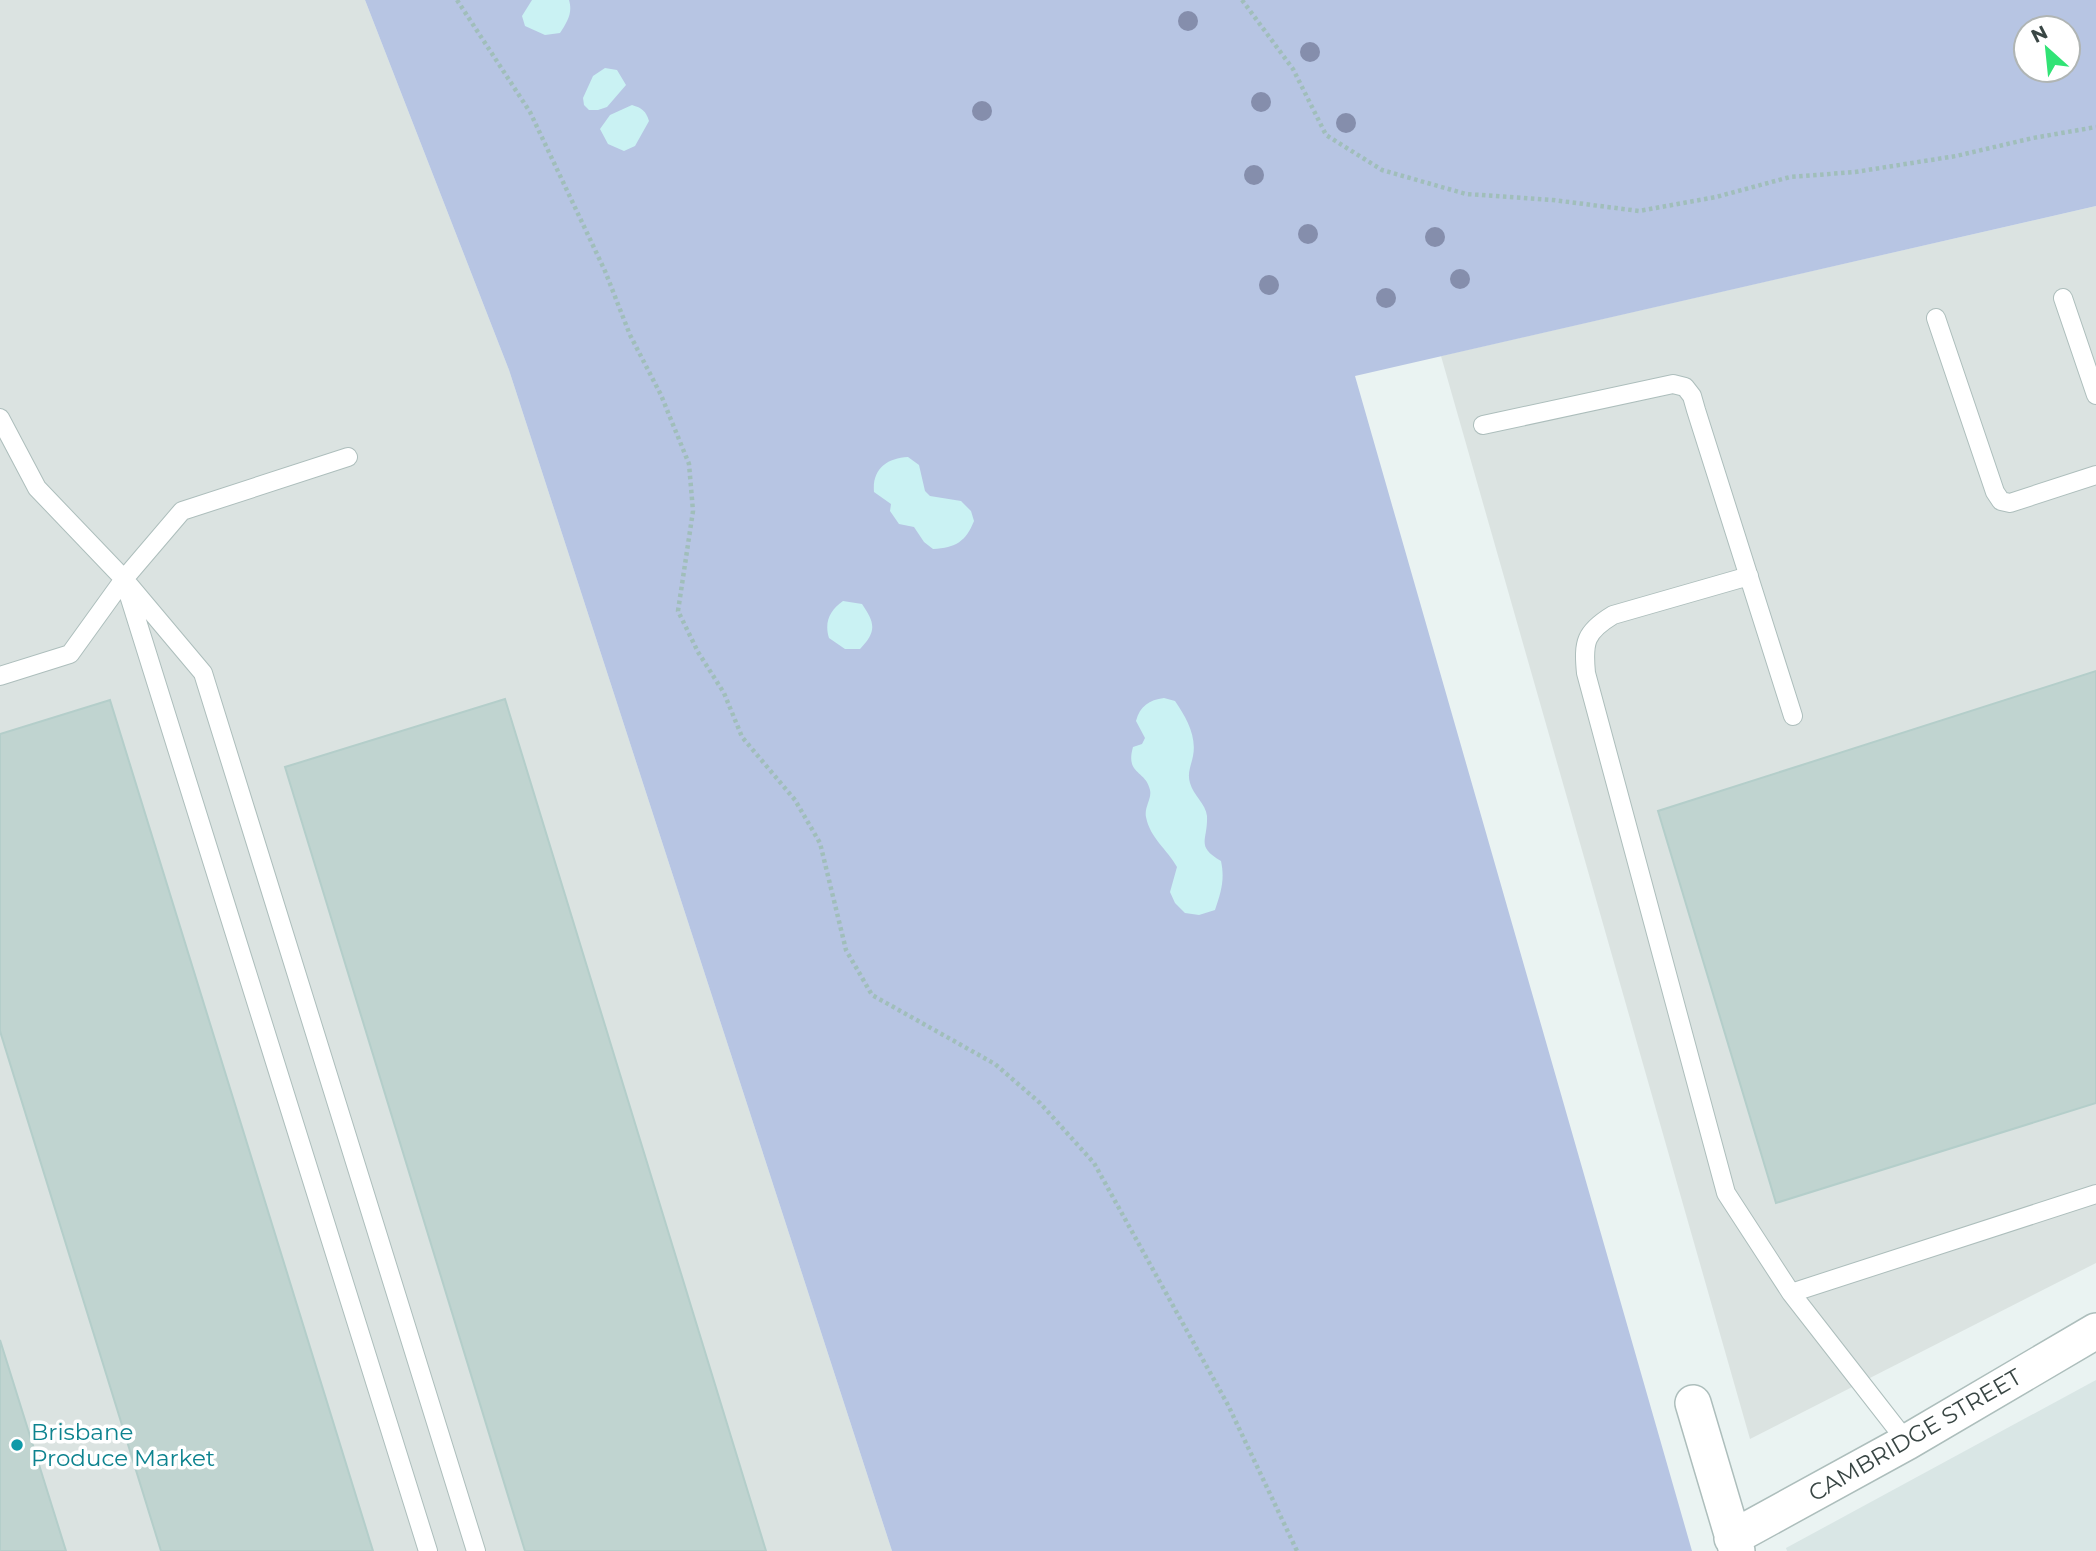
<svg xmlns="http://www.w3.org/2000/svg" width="2096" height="1551" font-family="Montserrat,sans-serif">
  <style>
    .residential { fill: #d9e6e5 }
    .industrial { fill: #dbe3e1 }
    .green { fill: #b7c5e3; fill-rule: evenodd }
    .sand { fill: #caf2f3 }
    .building { fill: #c0d4d0; stroke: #b4ceca; stroke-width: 2 }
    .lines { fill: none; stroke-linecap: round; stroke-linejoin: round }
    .service-casing { stroke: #adbebc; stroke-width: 20 }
    .minor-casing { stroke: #adbebc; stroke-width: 38 }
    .path { stroke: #a0beba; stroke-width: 4.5; stroke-dasharray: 3.5 3.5; stroke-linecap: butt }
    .service { stroke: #fff; stroke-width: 18 }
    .minor { stroke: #fff; stroke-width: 35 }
    .tree { fill: #858eac }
    .culture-dot { fill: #0f9aa8; stroke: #fff; stroke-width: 2.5 }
    .labels { text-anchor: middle; stroke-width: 7; stroke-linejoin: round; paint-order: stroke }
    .culture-label { font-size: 23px; fill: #0d838f; stroke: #fff; text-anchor: start }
    .street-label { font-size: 23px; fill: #394644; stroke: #fff }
  </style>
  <rect width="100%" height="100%" fill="#eaf3f2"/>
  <path class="residential" d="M 2096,1380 L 2096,1551 L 1787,1551 L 1786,1548 Z"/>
  <path class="industrial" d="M 0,0 L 365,0 L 509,370 L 892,1551 L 0,1551 Z
    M 2096,206 L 2096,1263 L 1750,1439 L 1441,356 Z"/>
  <path class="green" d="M 365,0 L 2096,0 L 2096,206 L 1355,376 L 1692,1551 L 892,1551 L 509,370 ZM 2026,28 L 2068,28 L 2068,70 L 2026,70 Z"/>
  <path class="sand" d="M 532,0 L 569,0 C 573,13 567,22 560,33 L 545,35 L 525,26 L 522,16 Z
    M 605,68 L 617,70 L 626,85 L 607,107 L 598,110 L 589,110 L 584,105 L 583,98 L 593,76 Z
    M 632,105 C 642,108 646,111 649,121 L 635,146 L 624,151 L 608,144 L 600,129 L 610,115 Z
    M 908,457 L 919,465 L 925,491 L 930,496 L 961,501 L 971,511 L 974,521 C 966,541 956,548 933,549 L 924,542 L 914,527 L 899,524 L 890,511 L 891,504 L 874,492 C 872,469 887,458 908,457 Z
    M 843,601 L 862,604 C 875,623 877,631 860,649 L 845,649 L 829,638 C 824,622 830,610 843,601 Z
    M 1164,698 L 1175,701 C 1186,717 1197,736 1193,756 C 1191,766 1187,773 1190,783 C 1193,795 1206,804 1207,816 C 1208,841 1195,846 1221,861 C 1225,880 1221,892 1215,910 L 1199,915 L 1185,913 L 1175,903 L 1170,892 L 1177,867 C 1167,849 1150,838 1146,817 C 1144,807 1152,799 1150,790 C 1146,770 1125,775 1133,747 L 1142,744 L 1145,738 L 1136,721 C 1140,706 1149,700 1164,698 Z"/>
  <path class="building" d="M 2096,671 L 2096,1103 L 1776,1203 L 1658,811 Z
    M 505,699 L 766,1551 L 525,1551 L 285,767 Z
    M 110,700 L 373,1551 L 161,1551 L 0,1031 L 0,734 Z
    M 0,1340 L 66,1551 L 0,1551 Z"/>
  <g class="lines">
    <defs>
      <path id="service" d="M 2063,298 L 2096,395
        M 1936,318 L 1995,492 L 2001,501 L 2010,503 L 2096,475
        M 0,418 L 37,488 L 124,579 L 203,673 L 476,1551
        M 1483,425 L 1673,384 L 1685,387 L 1692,396 L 1696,410 L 1793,716
        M 1749,576 L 1613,615 C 1585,632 1583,642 1586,673 L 1726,1193 L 1791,1293 L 1907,1442
        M 127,589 L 428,1551
        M 0,676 L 70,654 L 124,579 L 182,511 L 348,457
        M 1791,1293 L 2096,1194"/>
      <path id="minor" d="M 1693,1403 L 1737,1551
        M 1732,1538 L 1907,1442 L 2096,1331"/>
    </defs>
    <use href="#service" class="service-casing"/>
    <use href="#minor" class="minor-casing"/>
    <path class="path" d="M 457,0 L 530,112 L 605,271 L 630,335 L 661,395 L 689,464 L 693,511 L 678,611 L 698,652 L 724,693 L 742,737 L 795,800 L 820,843 L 846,950 L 872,995 L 995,1064 L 1040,1103 L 1094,1163 L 1228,1405 L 1297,1551
      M 1242,0 L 1293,69 L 1326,135 L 1382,170 L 1466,194 L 1553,200 L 1639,211 L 1716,197 L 1790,177 L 1855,172 L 1956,156 L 2033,138 L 2096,127"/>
    <use href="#service" class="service"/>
    <use href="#minor" class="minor"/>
  </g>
  <g class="tree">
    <circle cx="1188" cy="21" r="10"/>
    <circle cx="1310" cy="52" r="10"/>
    <circle cx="1261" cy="102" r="10"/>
    <circle cx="982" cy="111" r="10"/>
    <circle cx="1346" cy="123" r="10"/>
    <circle cx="1254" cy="175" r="10"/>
    <circle cx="1308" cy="234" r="10"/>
    <circle cx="1435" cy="237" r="10"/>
    <circle cx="1460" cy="279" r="10"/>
    <circle cx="1269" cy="285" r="10"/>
    <circle cx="1386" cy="298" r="10"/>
  </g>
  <circle class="culture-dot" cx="17" cy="1445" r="7"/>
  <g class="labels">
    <g class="culture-label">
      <text x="31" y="1440">Brisbane<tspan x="31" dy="26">Produce Market</tspan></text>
    </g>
    <g class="street-label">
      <text transform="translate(1915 1435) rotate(-30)" y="8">CAMBRIDGE STREET</text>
    </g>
  </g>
  <g transform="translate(2047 49) rotate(333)"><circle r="33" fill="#ffffff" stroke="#b0b5b4" stroke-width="2"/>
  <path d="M0-5L12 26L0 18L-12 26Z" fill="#31e375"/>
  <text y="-10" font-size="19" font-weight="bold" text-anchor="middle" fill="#394644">N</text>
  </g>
</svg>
